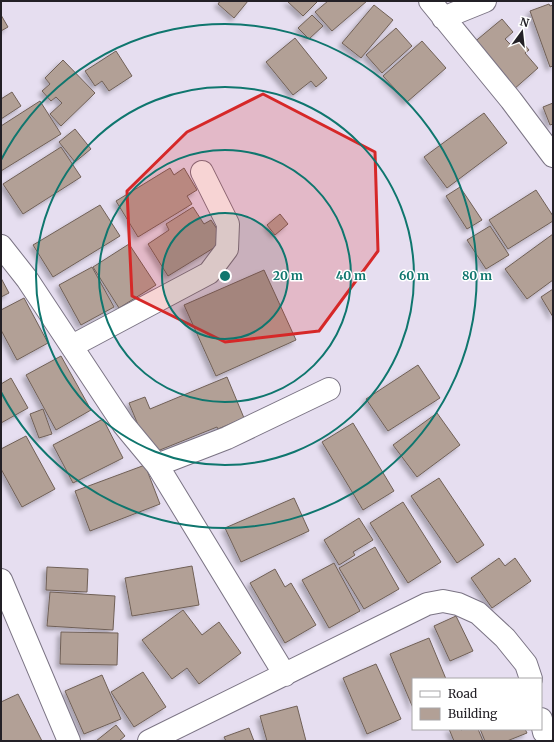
<svg xmlns="http://www.w3.org/2000/svg" width="554" height="742" font-family="Merriweather,serif">
  <style>
    .building { fill: #b2a096; stroke: #706057; filter: url(#shadow) }
    .lines { fill: none; stroke-linecap: round; stroke-linejoin: round }
    .minor-casing { stroke: #7b7484; stroke-width: 24 }
    .minor { stroke: #fff; stroke-width: 22 }
    .marked { fill: #d62828; fill-opacity: 0.2; stroke: #d62828; stroke-width: 3; stroke-linejoin: round }
    .ring { fill: none; stroke: #0f766e; stroke-width: 2 }
    .centre { fill: #0f766e; stroke: #fff; stroke-width: 2 }
    .ring-label { font-size: 12px; text-anchor: middle; font-weight: bold; fill: #0f766e; stroke: #fff; stroke-width: 3; stroke-linejoin: round; paint-order: stroke }
  </style>
  <defs>
    <filter id="shadow"><feDropShadow dx="-3.5" dy="3.5" stdDeviation="2" flood-color="#0004"/></filter>
  </defs>
  <rect width="100%" height="100%" fill="#e6def0"/>
  <path class="building" d="M 220,1 L 248,1 L 234,18 L 218,4 Z
    M 287,1 L 318,1 L 303,16 Z
    M 328,1 L 367,1 L 332,31 L 315,12 Z
    M 549,4 L 550,6 L 553,5 L 553,66 L 550,67 L 530,11 Z
    M 374,5 L 393,20 L 361,58 L 342,43 Z
    M 1,15 L 8,27 L 1,31 Z
    M 312,15 L 323,26 L 309,39 L 298,28 Z
    M 502,19 L 513,32 L 505,39 L 511,45 L 519,38 L 529,50 L 525,53 L 538,68 L 513,90 L 472,44 Z
    M 396,28 L 412,46 L 382,73 L 366,55 Z
    M 295,38 L 327,78 L 316,87 L 311,81 L 293,95 L 266,62 Z
    M 422,41 L 446,68 L 407,102 L 383,76 Z
    M 116,51 L 132,76 L 109,91 L 102,81 L 95,86 L 85,71 Z
    M 63,60 L 95,93 L 61,126 L 50,114 L 62,103 L 56,97 L 51,101 L 42,91 L 50,84 L 45,78 Z
    M 12,92 L 21,106 L 1,119 L 1,99 Z
    M 40,101 L 61,134 L 1,171 L 1,126 Z
    M 553,103 L 553,124 L 550,125 L 543,107 Z
    M 484,113 L 507,143 L 447,188 L 424,157 Z
    M 75,129 L 91,149 L 75,162 L 59,142 Z
    M 61,147 L 81,177 L 23,214 L 3,184 Z
    M 170,168 L 174,175 L 184,168 L 197,190 L 187,196 L 192,204 L 138,237 L 116,201 Z
    M 460,187 L 482,220 L 467,229 L 446,196 Z
    M 536,190 L 553,216 L 553,221 L 508,249 L 489,220 Z
    M 100,205 L 120,236 L 53,277 L 33,245 Z
    M 193,207 L 204,224 L 211,220 L 225,241 L 168,276 L 148,244 L 169,230 L 166,224 Z
    M 280,214 L 288,224 L 275,235 L 267,225 Z
    M 490,226 L 509,255 L 486,269 L 467,240 Z
    M 553,234 L 553,280 L 527,299 L 505,269 Z
    M 129,244 L 156,285 L 119,308 L 93,267 Z
    M 92,267 L 114,307 L 81,325 L 59,285 Z
    M 264,270 L 296,340 L 216,376 L 184,305 Z
    M 1,278 L 9,293 L 1,297 Z
    M 553,289 L 553,317 L 541,297 Z
    M 24,298 L 48,343 L 17,360 L 1,330 L 1,310 Z
    M 61,356 L 91,410 L 56,430 L 26,375 Z
    M 418,365 L 440,398 L 388,431 L 366,399 Z
    M 227,377 L 244,418 L 218,429 L 217,427 L 150,454 L 129,403 L 145,397 L 150,409 Z
    M 11,378 L 28,408 L 1,423 L 1,384 Z
    M 43,409 L 52,434 L 39,438 L 30,414 Z
    M 437,413 L 460,445 L 417,477 L 393,445 Z
    M 103,419 L 123,458 L 73,483 L 53,445 Z
    M 353,423 L 394,491 L 363,510 L 322,442 Z
    M 26,436 L 55,489 L 22,507 L 1,469 L 1,449 Z
    M 145,465 L 160,504 L 90,531 L 75,491 Z
    M 439,478 L 484,545 L 457,563 L 411,496 Z
    M 294,498 L 309,531 L 241,562 L 225,528 Z
    M 403,502 L 441,562 L 408,583 L 370,523 Z
    M 359,518 L 373,540 L 353,552 L 355,555 L 339,565 L 324,540 Z
    M 375,547 L 399,589 L 364,609 L 339,568 Z
    M 499,558 L 505,566 L 515,558 L 531,581 L 492,608 L 471,578 Z
    M 334,563 L 360,611 L 329,628 L 302,580 Z
    M 192,566 L 199,605 L 132,616 L 125,578 Z
    M 47,567 L 88,569 L 87,592 L 46,590 Z
    M 275,569 L 285,587 L 291,583 L 316,625 L 285,643 L 250,583 Z
    M 50,592 L 115,596 L 113,630 L 47,626 Z
    M 183,610 L 202,635 L 219,622 L 241,653 L 199,684 L 187,668 L 172,679 L 142,640 Z
    M 456,616 L 473,651 L 450,661 L 434,626 Z
    M 61,632 L 118,633 L 117,665 L 60,664 Z
    M 429,638 L 446,679 L 413,679 L 413,708 L 390,654 Z
    M 376,664 L 401,719 L 367,734 L 343,678 Z
    M 143,672 L 166,707 L 134,727 L 111,692 Z
    M 102,675 L 121,719 L 84,734 L 65,691 Z
    M 18,694 L 42,741 L 1,741 L 1,702 Z
    M 297,706 L 306,741 L 267,741 L 260,716 Z
    M 116,725 L 125,736 L 119,741 L 96,741 Z
    M 249,728 L 254,741 L 226,741 L 224,737 Z
    M 449,729 L 460,729 L 461,730 L 464,729 L 478,729 L 483,741 L 454,741 Z
    M 480,729 L 525,729 L 527,733 L 507,741 L 485,741 Z"/>
  <g class="lines">
    <defs>
      <path id="minor" d="M 430,1 L 511,100 L 553,156
        M 443,18 L 485,1
        M 1,246 L 27,279 L 123,424 L 157,465 L 285,675
        M 72,346 L 209,273 L 227,249 L 228,224 L 202,172
        M 157,465 L 227,438 L 329,389
        M 1,580 L 69,741
        M 541,719 L 544,732
        M 149,741 L 427,604 L 443,601 L 458,604 L 478,613 L 505,638 L 526,664 L 531,679"/>
    </defs>
    <use href="#minor" class="minor-casing"/>
    <use href="#minor" class="minor"/>
  </g>
  <path class="marked" d="M 263,94 L 375,152 L 378,251 L 319,331 L 225,342 L 132,296 L 127,191 L 187,132 Z"/>
  <circle cx="225" cy="276" r="63" fill="#0f766e" fill-opacity=".12"/>
  <g class="ring">
    <circle cx="225" cy="276" r="63"/>
    <circle cx="225" cy="276" r="126"/>
    <circle cx="225" cy="276" r="189"/>
    <path d="M1 160A252 252 0 1 1 1 392"/>
  </g>
  <circle cx="225" cy="276" r="6" class="centre"/>
  <g class="ring-label">
    <text x="288" y="280">20 m</text>
    <text x="351" y="280">40 m</text>
    <text x="414" y="280">60 m</text>
    <text x="477" y="280">80 m</text>
  </g>
  <rect width="554" height="742" fill="none" stroke="#232026" stroke-width="4"/>
  <rect x="412" y="678" width="130" height="52" fill="#ffffff" stroke="#a7a6a8"/>
  <rect x="420" y="691" width="20" height="6" fill="#ffffff" stroke="#a7a6a8"/>
  <text x="448" y="698" font-size="12" fill="#232026">Road</text>
  <rect x="420" y="708" width="20" height="12" fill="#b2a096" stroke="#a7a6a8"/>
  <text x="448" y="718" font-size="12" fill="#232026">Building</text>
  <g transform="translate(522 32) rotate(15)" stroke="#ffffff" stroke-width="3" paint-order="stroke">
  <path d="M0-3L7 15L0 10L-7 15Z" fill="#232026"/>
  <text y="-6" font-size="11" font-weight="bold" text-anchor="middle" fill="#232026">N</text>
  </g>
</svg>
